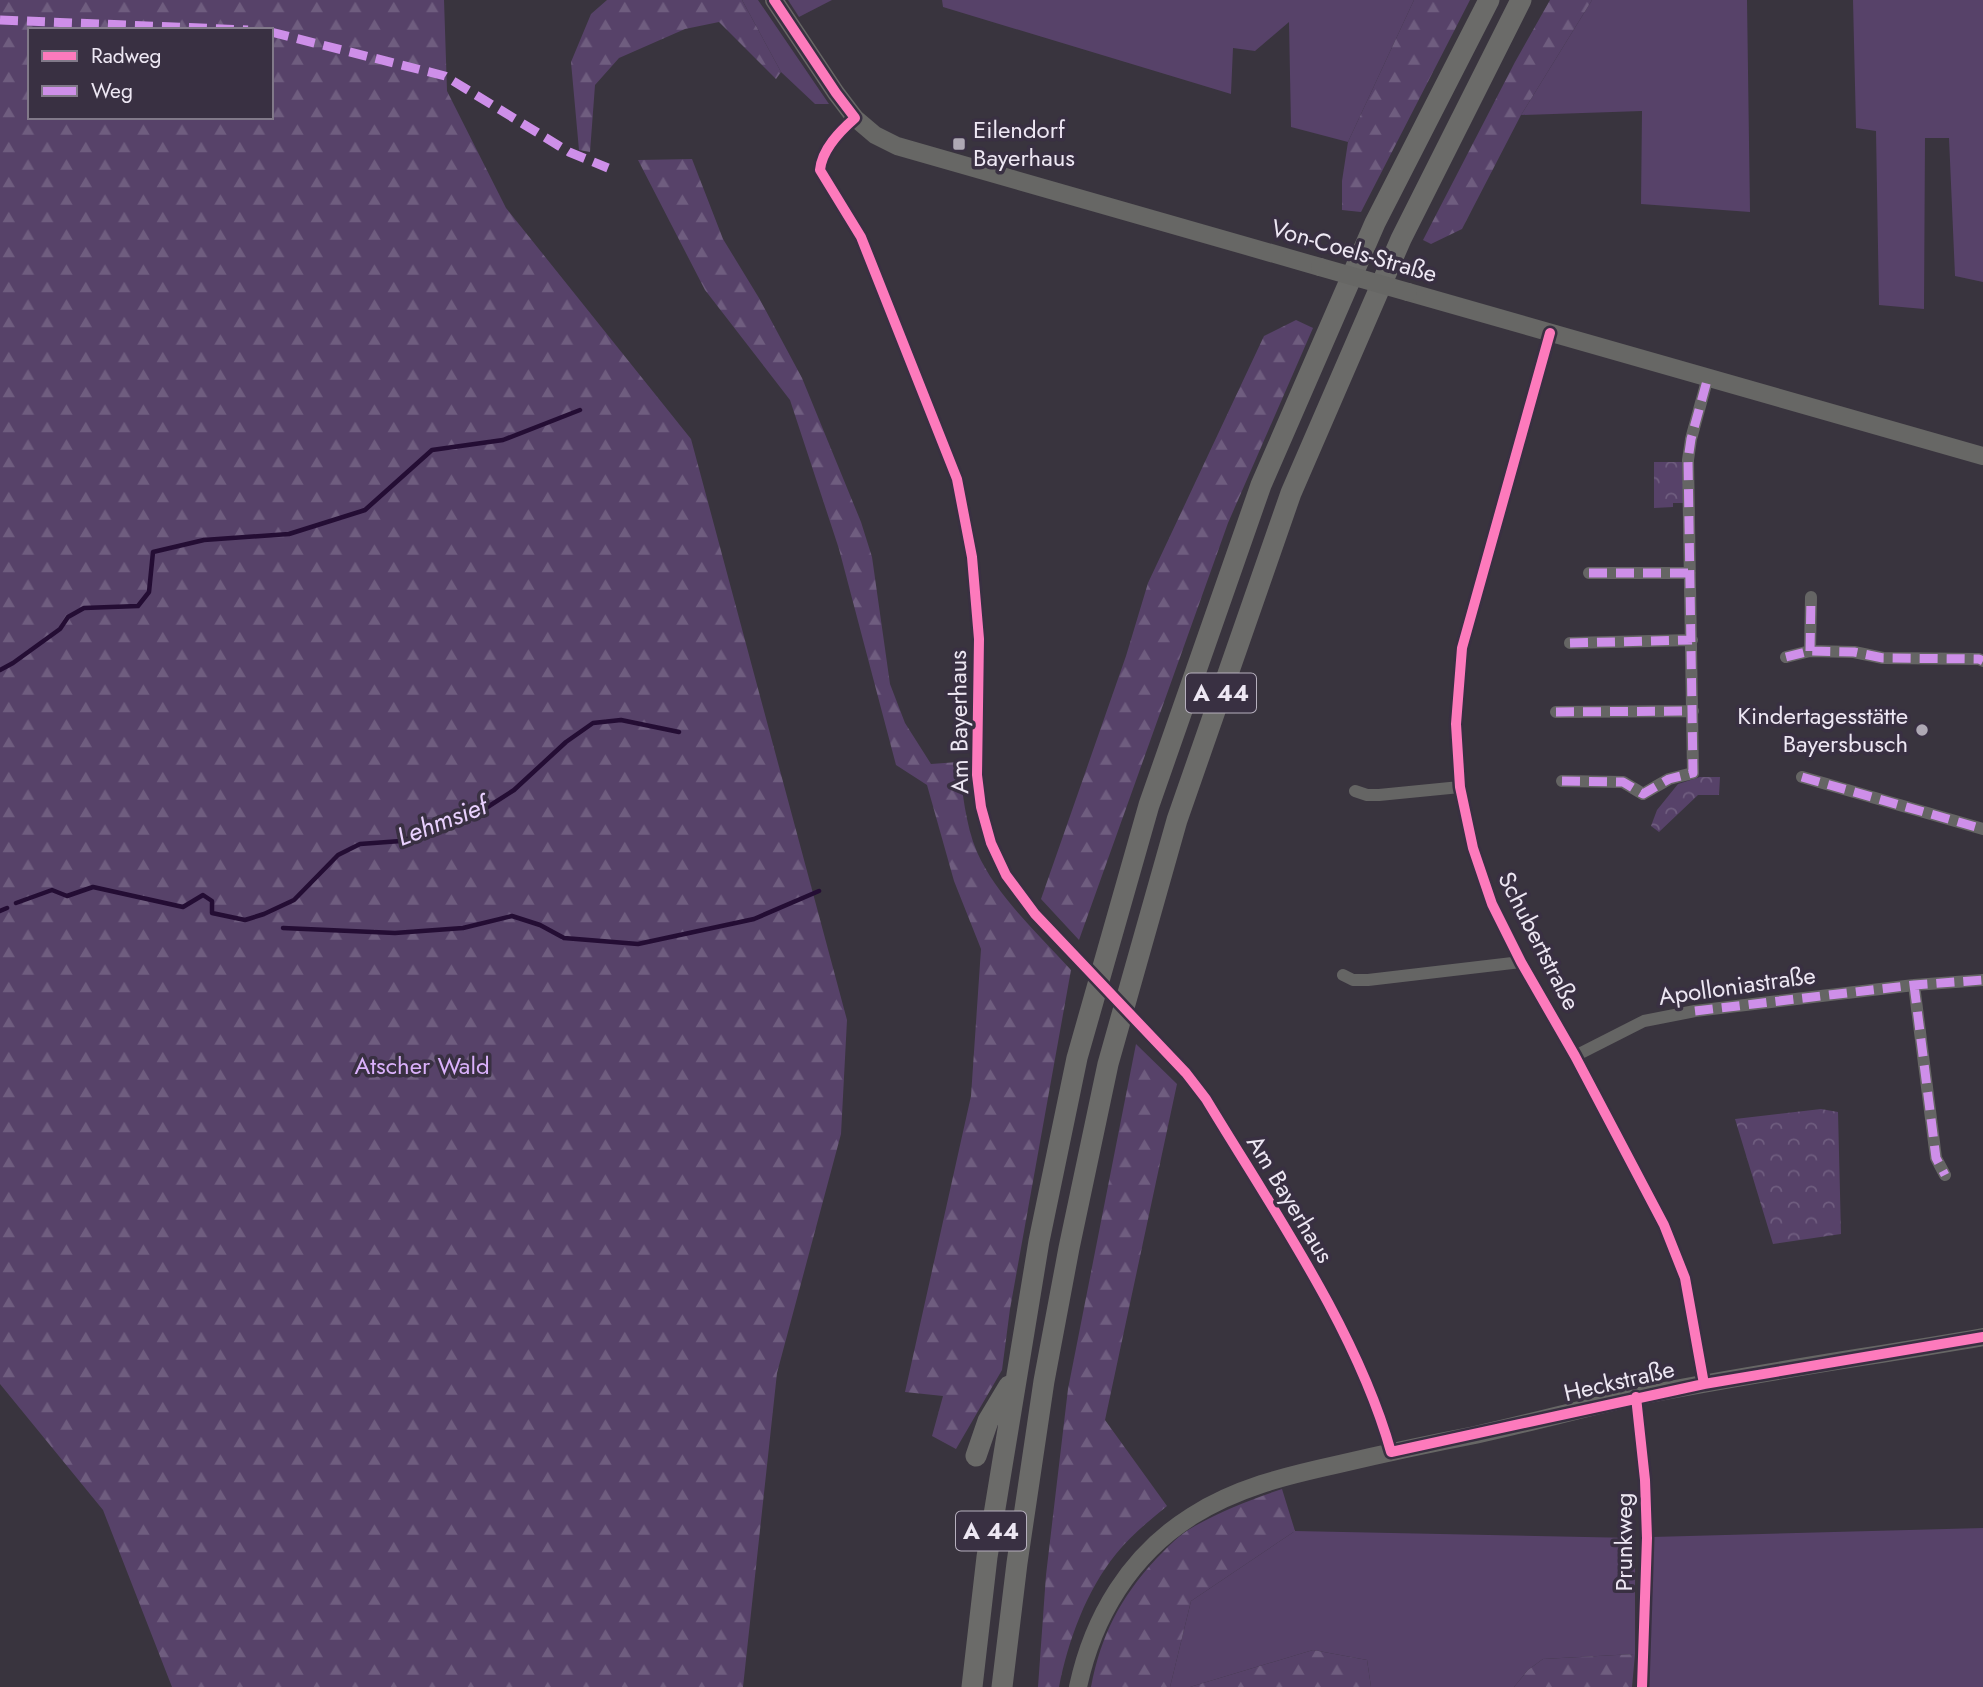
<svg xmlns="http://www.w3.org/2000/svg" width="1983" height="1687" font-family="Jost,sans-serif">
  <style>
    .green { fill: #574269 }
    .forest { fill: url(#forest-firs); fill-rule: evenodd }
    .park { fill: url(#park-crowns) }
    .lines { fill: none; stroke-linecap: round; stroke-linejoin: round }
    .stream { stroke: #240d34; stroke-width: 4.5 }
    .street { stroke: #656564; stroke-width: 12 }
    .secondary { stroke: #676765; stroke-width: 18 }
    .highway { stroke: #6b6b69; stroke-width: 21 }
    .street-bridge { stroke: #656564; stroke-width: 12 }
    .secondary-bridge { stroke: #676765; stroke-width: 18 }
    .quiet { stroke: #ce8fe9; stroke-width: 9; stroke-dasharray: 18 9; stroke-linecap: butt }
    .cycleway-casing { stroke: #393042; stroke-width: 15 }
    .cycleway { stroke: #fd7abc; stroke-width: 10 }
    .poi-dot { fill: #aea8b4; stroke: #393042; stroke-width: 2.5 }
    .labels { text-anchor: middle; stroke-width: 7; stroke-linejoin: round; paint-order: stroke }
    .shield { fill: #393042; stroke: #b7b0be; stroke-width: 2 }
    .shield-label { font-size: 23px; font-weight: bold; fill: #ede7f3 }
    .poi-label { font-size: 24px; fill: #ede7f3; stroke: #393042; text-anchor: start }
    .street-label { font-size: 24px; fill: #ede7f3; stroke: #393042 }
    .park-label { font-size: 24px; fill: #dab1fb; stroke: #393042 }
    .water-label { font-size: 26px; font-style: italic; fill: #e9d1fe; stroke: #393042 }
  </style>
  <defs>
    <pattern id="forest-firs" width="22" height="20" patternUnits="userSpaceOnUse" patternTransform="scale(1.75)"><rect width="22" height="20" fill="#574269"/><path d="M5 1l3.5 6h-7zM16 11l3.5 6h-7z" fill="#6f5d7f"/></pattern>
    <pattern id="park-crowns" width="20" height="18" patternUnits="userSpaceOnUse" patternTransform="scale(1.75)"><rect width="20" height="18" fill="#574269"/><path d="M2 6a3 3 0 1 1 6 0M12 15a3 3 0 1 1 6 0" fill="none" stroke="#6f5d7f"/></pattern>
  </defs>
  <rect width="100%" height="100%" fill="#39343e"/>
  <path class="green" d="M 742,0 L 758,0 L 829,104 L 815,104 L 781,72 Z
    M 788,0 L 832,0 L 799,17 Z
    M 942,0 L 1414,0 L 1348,142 L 1291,127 L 1289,22 L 1255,51 L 1233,48 L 1231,94 L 943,7 Z
    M 1592,0 L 1747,0 L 1750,212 L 1641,204 L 1642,111 L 1521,115 Z
    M 1853,0 L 1983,0 L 1983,282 L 1955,276 L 1949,138 L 1925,138 L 1924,309 L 1879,305 L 1876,131 L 1856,128 Z
    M 1983,1528 L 1983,1687 L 1648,1687 L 1652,1537 Z
    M 1295,1531 L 1635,1538 L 1635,1654 L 1543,1659 L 1528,1670 L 1514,1687 L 1371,1687 L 1367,1660 L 1313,1650 L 1190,1687 L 1170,1687 L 1191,1601 Z"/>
  <path class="forest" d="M 0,0 L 444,0 L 447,91 L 506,208 L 691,439 L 847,1020 L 841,1134 L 777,1373 L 743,1687 L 172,1687 L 103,1510 L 0,1384 ZM 30,30 L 271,30 L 271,117 L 30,117 Z
    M 607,0 L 742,0 L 781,72 L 776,79 L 719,22 L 685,29 L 619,58 L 595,85 L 590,152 L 579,150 L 571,62 L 591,14 Z
    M 1414,0 L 1470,0 L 1361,212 L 1342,210 L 1342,181 L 1348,142 Z
    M 1550,0 L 1592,0 L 1521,115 L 1462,229 L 1431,244 L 1423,240 L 1515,62 Z
    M 692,159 L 723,239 L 759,298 L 802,378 L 861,522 L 872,557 L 890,684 L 905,723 L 931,764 L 958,762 C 963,791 965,824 977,852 C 997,897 1038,933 1071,970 L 1010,1309 L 1002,1370 L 956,1449 L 932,1436 L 943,1396 L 905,1392 L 971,1096 L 981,949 L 954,881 L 927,785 L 896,765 L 839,549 L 790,400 L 705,290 L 638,160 Z
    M 1296,320 L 1313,328 L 1228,523 L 1079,940 L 1041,899 L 1126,656 L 1148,583 L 1264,336 Z
    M 1136,1044 L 1177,1084 L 1105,1420 L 1167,1506 C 1149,1521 1131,1535 1116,1554 C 1086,1591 1068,1641 1059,1687 L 1038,1687 L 1046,1575 L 1068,1389 Z
    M 1282,1489 L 1295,1531 L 1191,1601 L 1170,1687 L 1091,1687 C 1101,1635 1120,1598 1156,1559 C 1166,1549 1176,1538 1188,1530 C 1218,1512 1249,1500 1282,1489 Z
    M 1313,1650 L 1367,1660 L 1371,1687 L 1190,1687 Z
    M 1635,1654 L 1632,1687 L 1514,1687 L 1528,1670 L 1543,1659 Z"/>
  <path class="park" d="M 1654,462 L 1683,462 L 1684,503 L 1673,503 L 1673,507 L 1654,508 Z
    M 1700,777 L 1720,777 L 1719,795 L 1698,795 L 1659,832 L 1651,826 L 1657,810 L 1678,784 Z
    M 1821,1109 L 1838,1112 L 1841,1234 L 1773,1244 L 1735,1119 Z"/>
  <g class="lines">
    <path class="stream" d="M 0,670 L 13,663 L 60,629 L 68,617 L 84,608 L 138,606 L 149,592 L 153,552 L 204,540 L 289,534 L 365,510 L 432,450 L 503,440 L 580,410
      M 16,903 L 52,890 L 67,896 L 93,887 L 183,907 L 203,895 L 212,901 L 212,913 L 245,920 L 264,914 L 294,900 L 338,855 L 360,844 L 401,841 L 413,837 L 428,824 L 460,814 L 483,810 L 514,790 L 566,742 L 593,723 L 621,720 L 679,732
      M 0,911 L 7,908
      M 283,928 L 395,933 L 463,928 L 512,916 L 540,925 L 564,938 L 638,944 L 754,919 L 819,891"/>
    <path class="street" d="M 855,118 C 840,131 822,149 820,170 L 861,237 L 957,479 L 972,557 L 979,639 L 977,775 L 981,807 L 991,843 L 1006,875 L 1035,914
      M 1550,333 L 1462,648 L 1456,724 L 1460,787 L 1473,848 L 1492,904 L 1521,962 L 1575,1056 L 1664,1225 L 1685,1278 L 1704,1384
      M 1589,573 L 1690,573
      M 1570,643 L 1692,640
      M 1810,651 L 1811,597
      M 1786,657 L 1810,651 L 1854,652 L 1883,658 L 1979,659 L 1983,661
      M 1556,712 L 1693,711
      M 1802,777 L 1983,829
      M 1562,781 L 1623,782 L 1643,794 L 1669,779 L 1693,773 L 1688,460 L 1691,439 L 1708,377
      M 1355,791 L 1367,795 L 1379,795 L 1460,787
      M 1343,975 L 1353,980 L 1368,980 L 1521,962
      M 1914,985 L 1936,1158 L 1945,1175
      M 1575,1056 L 1644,1021 L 1695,1011 L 1914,985 L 1983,980
      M 1186,1073 L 1206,1099 C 1271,1207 1357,1330 1391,1452
      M 1636,1397 L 1645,1480 L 1647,1538 L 1642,1687"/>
    <path class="secondary" d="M 774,0 L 836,93 L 855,118 L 875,135 L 897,146 L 1320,267
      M 1408,292 L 1983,456
      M 1078,1687 C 1093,1617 1130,1555 1192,1516 C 1236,1488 1285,1476 1335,1465 C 1382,1454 1428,1444 1475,1435 C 1530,1423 1584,1408 1639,1396 C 1753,1373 1868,1357 1983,1337"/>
    <path class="highway" d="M 976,1456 L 988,1421 L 1009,1386
      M 972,1687 L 987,1557 L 1039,1241 L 1077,1058 L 1149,805 L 1261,485 L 1375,223 L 1489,0
      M 1002,1687 L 1017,1563 L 1044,1381 L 1069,1248 L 1108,1064 L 1177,820 L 1291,493 L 1401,239 L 1521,0"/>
    <path class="street-bridge" d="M 1035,914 L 1186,1073"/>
    <path class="secondary-bridge" d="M 1320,267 L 1408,292"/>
    <path class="quiet" d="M 0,20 L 248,30
      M 271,32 L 445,76 L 569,152 L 608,168
      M 1589,573 L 1690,573
      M 1570,643 L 1692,640
      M 1810,651 L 1811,597
      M 1786,657 L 1810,651 L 1854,652 L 1883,658 L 1979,659 L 1983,661
      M 1556,712 L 1693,711
      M 1802,777 L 1983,829
      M 1562,781 L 1623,782 L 1643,794 L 1669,779 L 1693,773 L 1688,460 L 1691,439 L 1708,377
      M 1914,985 L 1936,1158 L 1945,1175
      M 1695,1011 L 1914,985 L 1983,980"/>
    <defs>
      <path id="cycleway" d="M 774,0 L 836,93 L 855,118 C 840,131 822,149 820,170 L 861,237 L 957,479 L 972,557 L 979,639 L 977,775 L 981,807 L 991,843 L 1006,875 L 1035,914 L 1186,1073 L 1206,1099 C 1271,1207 1357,1330 1391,1452 L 1704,1384 L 1983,1337
        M 1550,333 L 1462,648 L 1456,724 L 1460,787 L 1473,848 L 1492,904 L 1521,962 L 1575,1056 L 1664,1225 L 1685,1278 L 1704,1384
        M 1636,1397 L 1645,1480 L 1647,1538 L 1642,1687"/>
    </defs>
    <use href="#cycleway" class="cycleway-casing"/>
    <use href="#cycleway" class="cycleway"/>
  </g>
  <g class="poi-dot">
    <rect x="952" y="137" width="14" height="14" rx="3.5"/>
    <circle cx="1922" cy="730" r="7"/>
  </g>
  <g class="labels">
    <g class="shield">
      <rect x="1186" y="673.5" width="70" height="39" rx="5"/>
      <rect x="956" y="1511.5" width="70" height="39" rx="5"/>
    </g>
    <g class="shield-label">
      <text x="1221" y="701">A 44</text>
      <text x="991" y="1539">A 44</text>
    </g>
    <g class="poi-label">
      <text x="973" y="138">Eilendorf<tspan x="973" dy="28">Bayerhaus</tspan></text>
      <text x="1908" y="724" text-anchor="end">Kindertagesstätte<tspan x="1908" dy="28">Bayersbusch</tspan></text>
    </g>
    <g class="street-label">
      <text transform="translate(1354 251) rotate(16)" y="8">Von-Coels-Straße</text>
      <text transform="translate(959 722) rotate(-91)" y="8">Am Bayerhaus</text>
      <text transform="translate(1539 941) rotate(63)" y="8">Schubertstraße</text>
      <text transform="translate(1737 986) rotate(-8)" y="8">Apolloniastraße</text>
      <text transform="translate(1290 1199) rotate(59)" y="8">Am Bayerhaus</text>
      <text transform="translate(1619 1381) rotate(-13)" y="8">Heckstraße</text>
      <text transform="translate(1624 1542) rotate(-90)" y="8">Prunkweg</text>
    </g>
    <g class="park-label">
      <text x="422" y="1074">Atscher Wald</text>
    </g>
    <g class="water-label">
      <text transform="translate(442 821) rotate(-21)" y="9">Lehmsief</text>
    </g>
  </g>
  <rect x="28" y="28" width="245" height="91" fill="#393042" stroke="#817989" stroke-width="2"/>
  <rect x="42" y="51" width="35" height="10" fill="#fd7abc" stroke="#817989" stroke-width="2"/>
  <text x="91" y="63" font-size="21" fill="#ede7f3">Radweg</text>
  <rect x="42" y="86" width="35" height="10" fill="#ce8fe9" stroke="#817989" stroke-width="2"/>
  <text x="91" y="98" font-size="21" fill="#ede7f3">Weg</text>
</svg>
